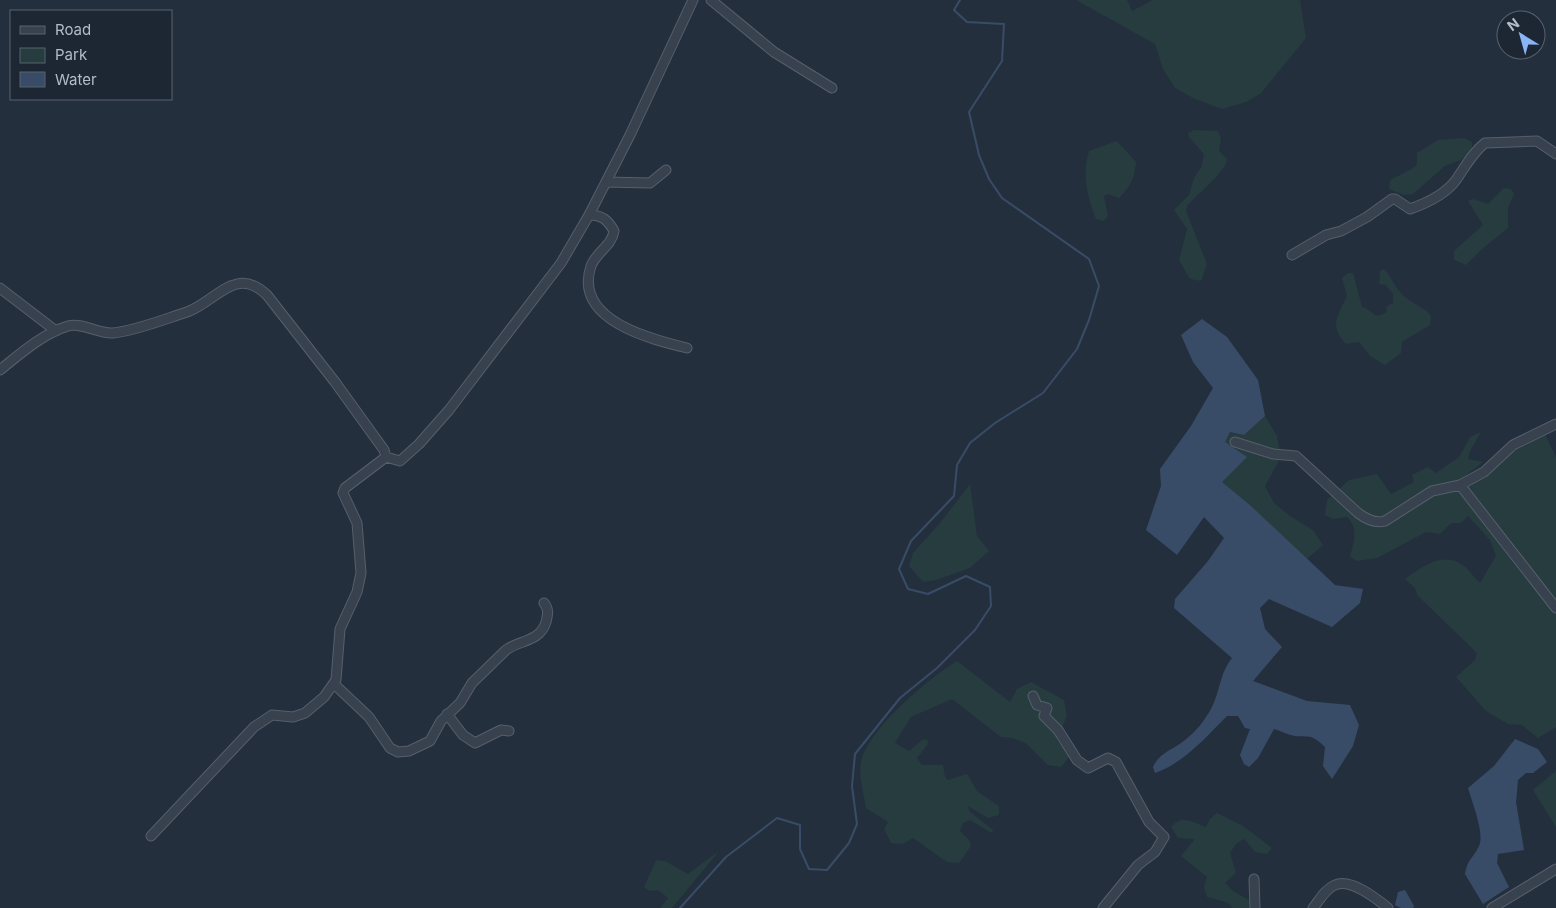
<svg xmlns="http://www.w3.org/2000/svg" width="1556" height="908" font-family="Inter,sans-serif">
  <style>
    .green { fill: #263c3f }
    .water { fill: #394c67 }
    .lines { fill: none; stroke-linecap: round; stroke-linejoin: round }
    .stream { stroke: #394c67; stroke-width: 2 }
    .minor-casing { stroke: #565f6c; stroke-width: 11 }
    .minor { stroke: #38414e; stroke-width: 9 }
  </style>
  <rect width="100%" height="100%" fill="#242f3e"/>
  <path class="green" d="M 1076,0 L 1127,0 L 1132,11 L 1153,0 L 1300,0 L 1306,38 L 1261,93 L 1246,102 L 1222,109 L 1195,99 L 1175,88 L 1163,69 L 1155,44 Z
    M 1194,130 L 1218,131 L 1221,138 L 1219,151 L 1227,159 C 1226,172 1196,195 1187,206 L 1186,211 L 1207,264 L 1201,281 L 1190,279 L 1179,260 L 1187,229 L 1174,210 L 1189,195 L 1194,178 L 1202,166 L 1204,154 L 1189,137 L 1188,133 Z
    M 1464,138 L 1472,142 L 1472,151 L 1461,160 L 1445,166 L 1413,194 L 1404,195 L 1389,189 L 1390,180 L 1412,169 L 1417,164 L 1417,153 L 1438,140 Z
    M 1117,141 L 1136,162 C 1135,178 1130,187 1119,198 L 1108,194 L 1104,196 L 1108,216 L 1104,221 L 1096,219 C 1087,196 1082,175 1089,151 Z
    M 1504,188 L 1511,189 L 1514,194 L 1508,208 L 1508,228 L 1482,249 L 1466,265 L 1454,260 L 1454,251 L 1483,225 L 1468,201 L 1473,199 L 1488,204 Z
    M 1384,269 C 1391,276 1393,284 1400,292 C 1409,303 1424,306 1431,316 L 1430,325 L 1402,342 L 1401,353 L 1385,365 L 1370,356 L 1359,342 L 1346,344 C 1329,325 1337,317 1347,296 L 1342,278 L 1348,273 L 1353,273 L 1362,307 C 1375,310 1372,321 1387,312 L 1386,307 L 1393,303 L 1393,294 L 1386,285 L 1379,284 L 1380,271 Z
    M 1265,416 L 1277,436 L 1281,457 L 1265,486 L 1274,503 L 1290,516 L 1313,530 L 1323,545 L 1307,559 L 1221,482 L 1246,457 L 1224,442 L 1230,432 L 1244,435 Z
    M 1481,432 L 1470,451 L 1468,459 L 1483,462 L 1461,479 L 1457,491 L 1478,513 L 1556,614 L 1556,727 L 1538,738 L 1522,725 L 1508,724 L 1486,711 L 1456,677 L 1475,660 L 1477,653 L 1417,595 L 1415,588 L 1405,579 C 1422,567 1443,550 1464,566 C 1470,570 1474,578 1480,583 L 1496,556 L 1490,540 L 1468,516 L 1461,523 L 1451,523 L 1440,534 L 1426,532 L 1377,558 L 1356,561 L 1350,556 C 1354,542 1359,529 1347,517 L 1333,519 L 1325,515 L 1327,500 L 1349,480 L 1377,474 L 1391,494 L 1414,482 L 1412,475 L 1428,467 L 1436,473 L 1459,457 L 1470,437 Z
    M 1545,434 L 1556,457 L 1556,604 L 1465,486 L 1490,473 L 1508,455 Z
    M 970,484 L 977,536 L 989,551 L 970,568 L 936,580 L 923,582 L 909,566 L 913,553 L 940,523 Z
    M 957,661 L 1010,702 L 1017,689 L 1031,682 L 1064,700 L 1067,716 L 1057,740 L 1070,756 L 1061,767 L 1048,765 L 1027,744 L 1013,738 L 1001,737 L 952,699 L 911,717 L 895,743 L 909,751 L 922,740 L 927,739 L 928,744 L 917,758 L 922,765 L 943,765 L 945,777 L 948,780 L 967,774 L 977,791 L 999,806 L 999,815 L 988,818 L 968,806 L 969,811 L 993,830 L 992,833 L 970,820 L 963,823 L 960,831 L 969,840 L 971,846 L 959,863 L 947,862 L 913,838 L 903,844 L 891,843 L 884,829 L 888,822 L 866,808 C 864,794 858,775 861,762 C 869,728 928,679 957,661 Z
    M 1556,771 L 1556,827 L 1533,790 Z
    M 1217,813 L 1243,826 L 1272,848 L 1267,854 L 1255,852 L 1244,839 L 1236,844 L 1230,853 L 1236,873 L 1225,883 L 1233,891 L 1252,902 L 1251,908 L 1232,908 L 1229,903 L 1207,897 L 1204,887 L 1207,877 L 1181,856 L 1195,839 L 1178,838 L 1171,827 C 1182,814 1192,822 1206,827 L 1210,819 Z
    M 719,851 L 672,908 L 660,908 L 668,898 L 658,890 L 649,891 L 644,887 L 656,860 L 665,861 L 688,874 Z"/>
  <path class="water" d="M 1202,319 L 1227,337 L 1258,380 L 1265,416 L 1244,435 L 1230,432 L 1225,442 L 1247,457 L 1222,482 L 1251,506 L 1335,585 L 1363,589 L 1360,603 L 1332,627 L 1269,599 L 1260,608 L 1265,629 L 1282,647 L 1253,681 L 1307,701 L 1350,705 L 1359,725 L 1353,746 L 1332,779 L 1323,766 L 1325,747 C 1310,733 1312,738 1295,736 C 1288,735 1281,731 1274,729 L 1258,758 L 1249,767 L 1244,764 L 1240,755 L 1250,729 L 1245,728 L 1238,716 L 1227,716 C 1206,737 1184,763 1155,773 L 1153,767 C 1160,752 1173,750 1185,740 C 1193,734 1201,725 1206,717 C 1220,699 1218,675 1232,658 L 1174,608 L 1175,599 L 1208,561 L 1224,538 L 1204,517 L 1177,555 L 1146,530 L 1161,486 L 1160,469 L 1191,426 L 1213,388 L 1193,362 L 1181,335 Z
    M 1515,739 L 1538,749 L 1547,762 L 1533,773 L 1526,773 L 1518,780 L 1516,802 L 1524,850 L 1498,854 L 1497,863 L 1509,887 L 1483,904 L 1465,874 C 1468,858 1473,859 1479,846 C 1485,834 1472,802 1468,788 L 1494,766 Z
    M 1405,890 L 1414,906 L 1413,908 L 1401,908 L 1395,905 L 1398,892 Z"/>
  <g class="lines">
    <path class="stream" d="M 680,908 L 726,857 L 777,818 L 800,825 L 800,849 L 809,869 L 827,870 L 849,843 L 857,824 L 852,786 L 855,754 L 900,698 L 937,668 L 975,630 L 991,606 L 990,587 L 966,576 L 928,594 L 908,589 L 899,569 L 911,541 L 954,496 L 957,465 L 970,443 L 995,423 L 1043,393 L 1077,349 L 1089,320 L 1099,286 L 1089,259 L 1002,198 L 989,179 L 979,155 L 969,112 L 1002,61 L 1004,24 L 967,22 L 954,10 L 960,0"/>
    <defs>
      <path id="minor" d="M 711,0 L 774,52 L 832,88
        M 606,182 L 650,183 L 666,170
        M 589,215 C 602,215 608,220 614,231 C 612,246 596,252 591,266 C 573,320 650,339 687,348
        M 1292,255 L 1326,235 L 1341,231 L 1367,217 L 1392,199 L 1395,199 L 1410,209 C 1427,203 1445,195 1456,180 C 1465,167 1473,152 1485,143 L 1537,141 L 1556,154
        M 0,288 L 56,331
        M 0,370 C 20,354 42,334 68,326 C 82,322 98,334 113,333 C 135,331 165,319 187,312 C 217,301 235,265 267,295 L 335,382 L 384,450 L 386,457
        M 1556,424 L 1513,445 L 1484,472 L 1460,485 L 1556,608
        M 1235,442 L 1273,454 L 1296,456 L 1358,513 C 1366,519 1375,524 1385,521 L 1432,491 L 1460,485
        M 334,684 L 369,717 L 390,748 L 398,752 L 409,751 L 430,741 L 441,721 L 460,703 L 472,683 L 506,650 C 519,640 540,642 546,622 C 548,614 549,609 544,603
        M 1033,696 L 1037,705 L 1047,708 L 1044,716 L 1058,730 L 1077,760 L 1088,768 L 1108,758 L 1116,762 L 1149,822 L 1164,837 L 1155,852 L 1138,865 L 1103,908
        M 447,714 L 463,735 L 475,743 L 501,730 L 509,731
        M 151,836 L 254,727 L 272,715 L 293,717 L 305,713 L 324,697 L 336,680 L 340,629 L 357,592 L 361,573 L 357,523 L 343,493 L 345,488 L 386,457 L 400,461 L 419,444 L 449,410 L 561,263 L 589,215 L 630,135 L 693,0
        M 1254,879 L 1255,908
        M 1313,908 C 1319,901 1325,889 1335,885 C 1351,878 1377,899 1388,908
        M 1492,908 L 1556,869"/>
    </defs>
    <use href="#minor" class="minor-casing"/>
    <use href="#minor" class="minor"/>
  </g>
  <rect x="10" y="10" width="162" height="90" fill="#1d2633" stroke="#59626f"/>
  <rect x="20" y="26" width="25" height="8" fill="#38414e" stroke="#59626f"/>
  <text x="55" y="35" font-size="15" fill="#b4bcc9">Road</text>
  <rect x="20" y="48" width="25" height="15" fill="#263c3f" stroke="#59626f"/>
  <text x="55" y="60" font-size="15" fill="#b4bcc9">Park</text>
  <rect x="20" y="72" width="25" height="15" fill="#394c67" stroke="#59626f"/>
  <text x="55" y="85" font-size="15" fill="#b4bcc9">Water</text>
  <g transform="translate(1521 35) rotate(323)"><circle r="24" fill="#1d2633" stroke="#59626f"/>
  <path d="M0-4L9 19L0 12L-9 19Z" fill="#8ab4f8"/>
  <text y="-8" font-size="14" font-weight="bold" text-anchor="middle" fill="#b4bcc9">N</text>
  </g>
</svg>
